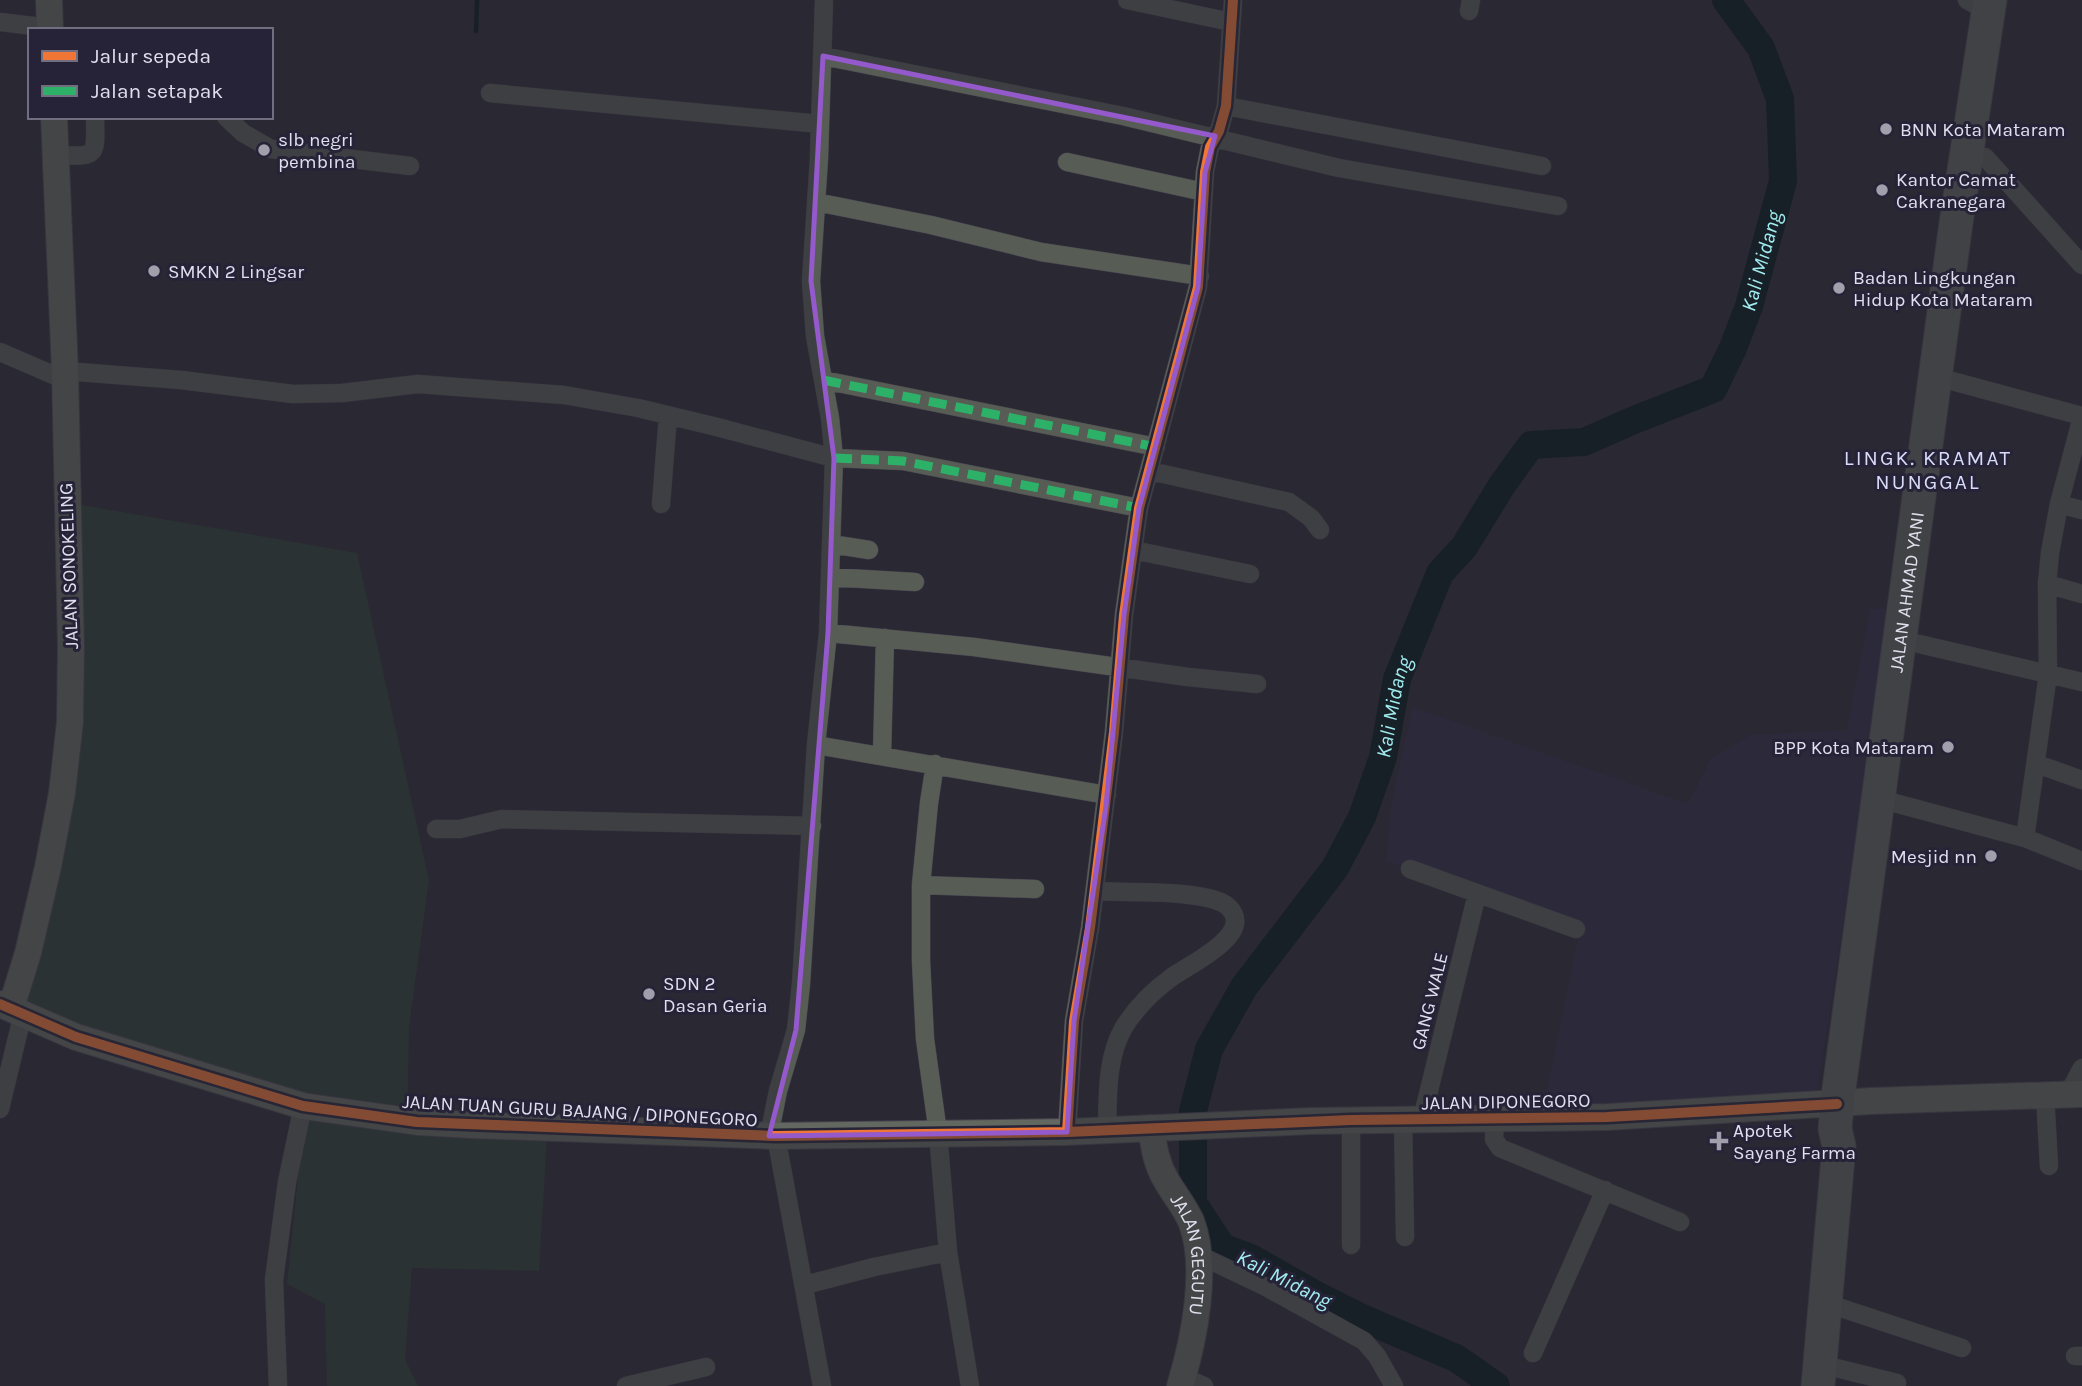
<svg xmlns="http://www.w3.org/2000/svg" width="2082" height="1386" font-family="Karla,sans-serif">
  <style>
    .built { fill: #2f2b43 }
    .green { fill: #2b3f33 }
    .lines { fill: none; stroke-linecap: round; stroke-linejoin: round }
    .stream { stroke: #04171a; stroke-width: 4.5 }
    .river { stroke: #04171a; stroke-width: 28 }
    .street-casing { stroke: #484650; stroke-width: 19 }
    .secondary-casing { stroke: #484650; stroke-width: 28 }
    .highway-casing { stroke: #484650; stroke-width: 35 }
    .street { stroke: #575c55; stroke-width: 18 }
    .secondary { stroke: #62685f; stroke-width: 26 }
    .highway { stroke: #5d635e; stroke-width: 33 }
    .quiet { stroke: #2db169; stroke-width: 9; stroke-dasharray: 18 9; stroke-linecap: butt }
    .cycleway-casing { stroke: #262338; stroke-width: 15 }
    .cycleway { stroke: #f07635; stroke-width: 10 }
    .marked { fill: none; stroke: #9459ca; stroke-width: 5; stroke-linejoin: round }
    .poi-dot { fill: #a19fac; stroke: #262338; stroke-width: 2.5 }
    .labels { text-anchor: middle; stroke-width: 6; stroke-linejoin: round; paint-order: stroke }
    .poi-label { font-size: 19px; fill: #e1dfed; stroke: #262338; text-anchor: start }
    .street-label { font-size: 19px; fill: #e1dfed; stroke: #262338 }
    .water-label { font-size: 21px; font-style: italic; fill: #a1ecf0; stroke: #262338 }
    .neighbourhood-label { font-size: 21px; letter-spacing: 2px; fill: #d9dcf9; stroke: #262338 }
  </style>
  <rect width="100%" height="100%" fill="#2a2833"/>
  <path class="built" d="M 1870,609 L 1891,609 L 1816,1102 L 1542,1115 L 1580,929 L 1386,861 L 1392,802 L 1412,707 L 1688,804 L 1711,759 L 1750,735 L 1847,730 Z"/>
  <path class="green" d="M 82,505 L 357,553 L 429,880 L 409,1027 L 407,1135 L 547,1136 L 539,1271 L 412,1268 L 405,1359 L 418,1386 L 327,1386 L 325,1304 L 287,1284 L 306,1097 L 138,1048 L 25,1002 L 81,722 Z"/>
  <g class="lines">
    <path class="stream" d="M 476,31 L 477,0"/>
    <path class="river" id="s1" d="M 1496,1386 L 1456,1358 L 1360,1317 L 1316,1295 L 1251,1258 L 1222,1247 L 1193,1203 L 1193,1111 L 1209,1049 L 1244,987 L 1335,868 L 1362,817 L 1383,757 L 1397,679 L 1440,573 L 1464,547 L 1502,485 L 1531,445 L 1584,442 L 1634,420 L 1713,389 L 1733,348 L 1749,306 L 1783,181 L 1780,99 L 1761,48 L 1726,0"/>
    <defs>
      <path id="street" d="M 1127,0 L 1231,22
        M 1967,0 L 1988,12
        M 1469,11 L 1471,0
        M 0,22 L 50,28
        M 823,56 L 1123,116 L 1339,168 L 1558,206
        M 490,93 L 820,124
        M 1226,106 L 1542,166
        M 226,117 L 243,133 L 271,149 L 410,166
        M 56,155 C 97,156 96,159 95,117
        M 1985,157 L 2082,265
        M 1067,162 L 1204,192
        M 816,202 L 931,225 L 1041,252 L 1200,276
        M 0,352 L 65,380
        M 65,371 L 181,380 L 293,394 L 342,393 L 418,384 L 564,395 L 638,408 L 717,427 L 834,458 L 903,461 L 1139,508
        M 823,380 L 1156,447
        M 1952,381 L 2082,416
        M 1150,471 L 1289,502 L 1311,518 L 1320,530
        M 661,504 L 668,416
        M 2059,504 L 2082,510
        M 831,544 L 869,550
        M 1133,550 L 1250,574
        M 830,577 L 915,582
        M 2047,584 L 2082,594
        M 828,633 L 974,647 L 1188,677 L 1257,684
        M 1915,643 L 2082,682
        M 816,745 L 1107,795
        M 882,754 L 885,638
        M 935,764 L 929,803 L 921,885 L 921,961 L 925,1039 L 938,1133 L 948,1252 L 970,1386
        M 2037,764 L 2082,780
        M 1891,802 L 2025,838 L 2082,861
        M 436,829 L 460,829 L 502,819 L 812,826
        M 2025,838 L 2048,674 L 2047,584 L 2050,553 L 2059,504 L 2082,417
        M 1410,869 L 1576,929
        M 921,885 L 1035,889
        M 1095,891 C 1130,893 1178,890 1212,899 C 1220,901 1229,905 1233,913 C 1247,938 1187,966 1172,977 C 1154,990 1136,1008 1124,1027 C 1106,1058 1108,1096 1107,1131
        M 2068,1094 L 2082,1068
        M 2045,1095 L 2049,1166
        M 0,1109 L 23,1013
        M 1495,1118 L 1494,1139 L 1500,1148 L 1680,1222
        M 1403,1119 L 1405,1237
        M 1422,1119 L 1477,894
        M 1067,1132 L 1074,1021 L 1090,928 L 1114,732 L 1124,615 L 1139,508 L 1198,287 L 1205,172 L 1210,147 L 1219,131 L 1226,106 L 1233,0
        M 769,1136 L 778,1091 L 796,1030 L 801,984 L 816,745 L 828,633 L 834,458 L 830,418 L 815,336 L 811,281 L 819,158 L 824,0
        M 776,1136 L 822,1386
        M 1351,1245 L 1351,1120
        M 1197,1254 L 1266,1287 L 1364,1341 L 1377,1356 L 1394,1386
        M 805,1285 L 874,1267 L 948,1252
        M 1826,1303 L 1962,1348
        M 1533,1353 L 1605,1190
        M 2075,1356 L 2082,1356
        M 1820,1364 L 1897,1383
        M 1183,1377 L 1204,1386
        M 278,1386 L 274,1280 L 287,1182 L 303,1106
        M 626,1386 L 706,1367"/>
      <g id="secondary">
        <path d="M 49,0 L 50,30"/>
        <path d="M 0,1004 L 76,1037 L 303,1106 L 417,1122 L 471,1125 L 776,1136 L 1067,1132 L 1312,1121 L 1607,1117 L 1871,1101 L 2082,1094"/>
        <path d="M 11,1008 L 28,953 L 48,867 L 62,793 L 70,722 L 71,647 L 65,371 L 54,117"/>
        <path id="s2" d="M 1151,1128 C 1154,1147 1156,1163 1166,1180 C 1174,1194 1184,1206 1191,1221 C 1209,1267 1194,1340 1180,1386"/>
      </g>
      <g id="highway">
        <path id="s3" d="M 1818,1386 L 1839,1146 L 1835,1129 L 1838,1096 L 1956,223 L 1990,0"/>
      </g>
    </defs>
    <use href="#street" class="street-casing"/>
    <use href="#secondary" class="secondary-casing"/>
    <use href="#highway" class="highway-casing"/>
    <use href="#street" class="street"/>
    <use href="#secondary" class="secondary"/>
    <use href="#highway" class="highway"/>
    <path class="quiet" d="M 823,380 L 1156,447
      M 834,458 L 903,461 L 1139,508"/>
    <defs>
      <path id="cycleway" d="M 0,1004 L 76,1037 L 303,1106 L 417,1122 L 776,1136 L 1067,1132 L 1351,1120 L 1607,1117 L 1837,1104
        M 1067,1132 L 1074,1021 L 1090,928 L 1114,732 L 1124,615 L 1139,508 L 1198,287 L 1205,172 L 1210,147 L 1219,131 L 1226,106 L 1233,0"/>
    </defs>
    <use href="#cycleway" class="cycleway-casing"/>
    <use href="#cycleway" class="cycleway"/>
  </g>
  <path d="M0 0H2082V1386H0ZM 823,56 L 1215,136 L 1205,172 L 1198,287 L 1139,508 L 1124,615 L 1106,806 L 1074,1021 L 1067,1132 L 769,1136 L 796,1030 L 828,633 L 834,458 L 811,281 Z" fill="#2a2833" fill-opacity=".55" fill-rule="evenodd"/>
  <path class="marked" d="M 823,56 L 1215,136 L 1205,172 L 1198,287 L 1139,508 L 1124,615 L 1106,806 L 1074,1021 L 1067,1132 L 769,1136 L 796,1030 L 828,633 L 834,458 L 811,281 Z"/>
  <g class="poi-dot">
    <circle cx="1886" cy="129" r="7"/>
    <circle cx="264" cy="150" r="7"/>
    <circle cx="1882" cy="190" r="7"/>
    <circle cx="154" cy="271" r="7"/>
    <circle cx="1839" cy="288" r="7"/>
    <circle cx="1948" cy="747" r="7"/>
    <circle cx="1991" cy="856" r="7"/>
    <circle cx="649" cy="994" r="7"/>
    <path d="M1715.5 1130.5h7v7h7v7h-7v7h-7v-7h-7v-7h7z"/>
  </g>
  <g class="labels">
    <g class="poi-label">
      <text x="1900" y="136">BNN Kota Mataram</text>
      <text x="278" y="146">slb negri<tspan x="278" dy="22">pembina</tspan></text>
      <text x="1896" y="186">Kantor Camat<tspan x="1896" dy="22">Cakranegara</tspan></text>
      <text x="168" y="278">SMKN 2 Lingsar</text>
      <text x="1853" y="284">Badan Lingkungan<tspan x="1853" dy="22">Hidup Kota Mataram</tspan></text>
      <text x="1934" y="754" text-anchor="end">BPP Kota Mataram</text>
      <text x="1977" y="863" text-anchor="end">Mesjid nn</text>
      <text x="663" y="990">SDN 2<tspan x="663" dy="22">Dasan Geria</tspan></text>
      <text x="1733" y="1137">Apotek<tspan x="1733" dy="22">Sayang Farma</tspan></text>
    </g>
    <g class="street-label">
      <text transform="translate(68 566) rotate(-92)" y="7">JALAN SONOKELING</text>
      <text dy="7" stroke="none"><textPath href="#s3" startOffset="800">JALAN AHMAD YANI</textPath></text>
      <text transform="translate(1429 1001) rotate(-76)" y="7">GANG WALE</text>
      <text transform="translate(1506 1101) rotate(-1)" y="7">JALAN DIPONEGORO</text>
      <text transform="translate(580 1110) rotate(3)" y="7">JALAN TUAN GURU BAJANG / DIPONEGORO</text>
      <text dy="7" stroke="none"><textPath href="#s2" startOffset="135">JALAN GEGUTU</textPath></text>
    </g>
    <g class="water-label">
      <text dy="7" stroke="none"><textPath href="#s1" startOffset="1540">Kali Midang</textPath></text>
      <text dy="7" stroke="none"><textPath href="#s1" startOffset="910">Kali Midang</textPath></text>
      <text transform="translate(1284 1279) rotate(27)" y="7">Kali Midang</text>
    </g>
    <g class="neighbourhood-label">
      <text x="1928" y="465">LINGK. KRAMAT<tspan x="1928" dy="24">NUNGGAL</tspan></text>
    </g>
  </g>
  <rect x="28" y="28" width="245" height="91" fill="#262338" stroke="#716e80" stroke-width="2"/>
  <rect x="42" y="51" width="35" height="10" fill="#f07635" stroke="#716e80" stroke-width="2"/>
  <text x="91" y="63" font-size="21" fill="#e1dfed">Jalur sepeda</text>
  <rect x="42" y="86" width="35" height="10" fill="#2db169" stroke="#716e80" stroke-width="2"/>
  <text x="91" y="98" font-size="21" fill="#e1dfed">Jalan setapak</text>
</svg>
